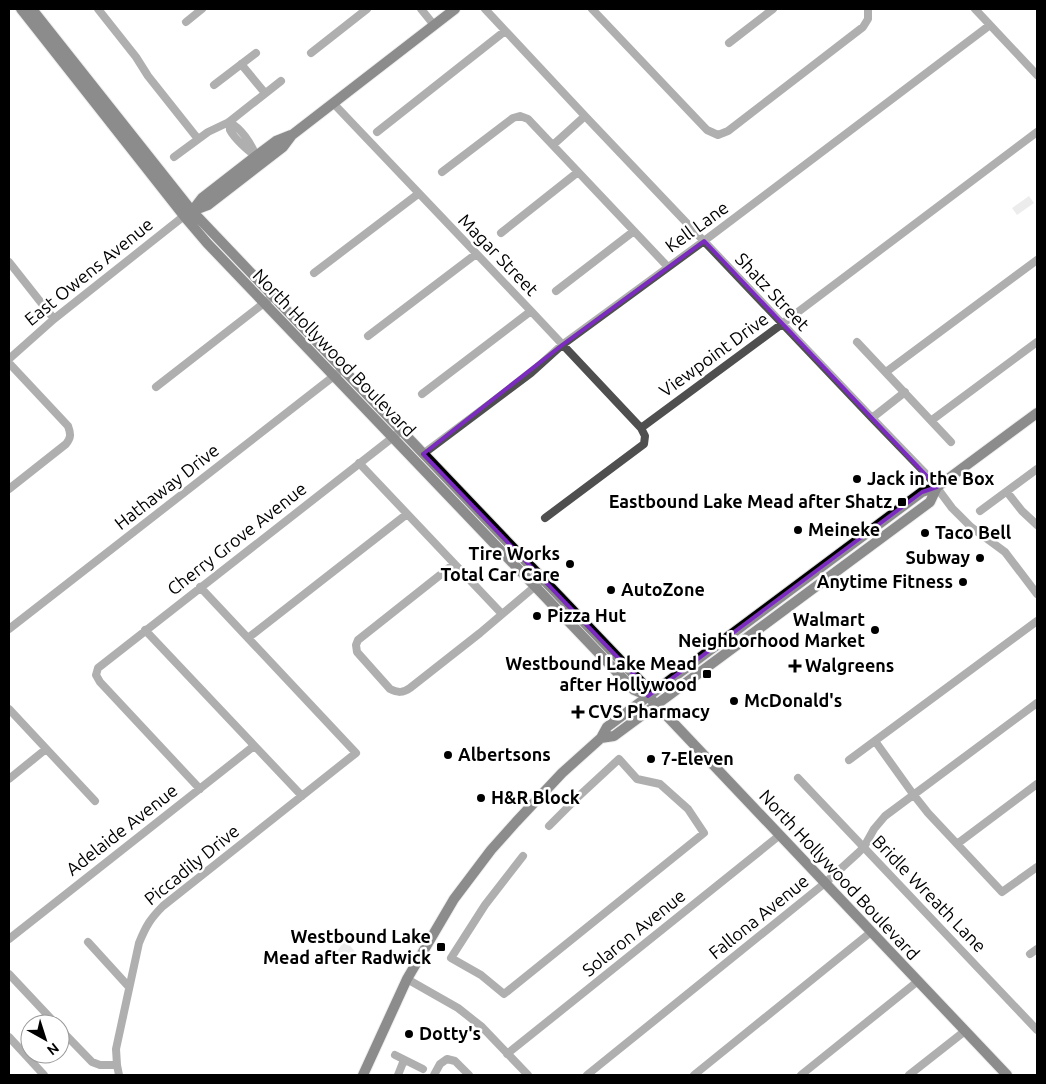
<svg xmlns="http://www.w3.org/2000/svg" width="1046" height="1084" font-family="Ubuntu,sans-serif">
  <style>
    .green { fill: #d6d6d6 }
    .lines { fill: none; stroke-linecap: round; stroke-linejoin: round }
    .major-casing { stroke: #dbdbdb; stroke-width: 12 }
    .minor { stroke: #4f4f4f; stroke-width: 8 }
    .major { stroke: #000; stroke-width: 10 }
    .marked { fill: none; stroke: #7b2cbf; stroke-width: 4; stroke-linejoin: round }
    .poi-dot { fill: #000; stroke: #fff; stroke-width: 2 }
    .labels { text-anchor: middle; stroke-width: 5; stroke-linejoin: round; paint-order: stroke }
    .street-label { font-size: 18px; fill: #000; stroke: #fff }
    .poi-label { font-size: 18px; font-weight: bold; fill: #000; stroke: #fff; text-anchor: start }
  </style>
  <rect width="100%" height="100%" fill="#fff"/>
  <path class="green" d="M 1029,196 L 1034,203 L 1017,215 L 1012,208 Z
    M 347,942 L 356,953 C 348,961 342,961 338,950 L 343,943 Z"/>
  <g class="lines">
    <defs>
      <path id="major" d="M 21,9 L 184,216 L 207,243 L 634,690 L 648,696
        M 32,9 L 192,211 L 643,684 L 648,696 L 1007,1075
        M 192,211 L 202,198 L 256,156 L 276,141 L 291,135
        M 187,215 L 192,211 L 208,205 L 283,147 L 292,135 L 455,9
        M 601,738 L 614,736 L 930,502 L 937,487
        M 363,1075 L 407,979 L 454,899 L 491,850 L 516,822 L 562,773 L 601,738 L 607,727 L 922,492 L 937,487 L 1037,413"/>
    </defs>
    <use href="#major" class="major-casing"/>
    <path class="minor" d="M 98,9 L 136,57 L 148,76 L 198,139
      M 421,9 L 434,25
      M 485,9 L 585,116 L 872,418 L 929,477 L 952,508 L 971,527 L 1005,552 L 1037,594
      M 592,9 L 707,130 L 718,135 L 728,131 L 863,27 L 868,19 L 868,9
      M 975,9 L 1037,75
      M 186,22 L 202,9
      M 729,43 L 773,9
      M 311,53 L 367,9
      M 241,64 L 265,93
      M 214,85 L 256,53
      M 333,103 L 531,311 L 641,428
      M 229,122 C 229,122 230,129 230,130 C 234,138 248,151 256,156
      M 229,122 C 241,128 251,143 256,156
      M 377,132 L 505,31
      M 553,145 L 585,116
      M 174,157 L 208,132 L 229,122 L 281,81
      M 442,172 L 513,118 L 520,116 L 528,119 L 668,267
      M 501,233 L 578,172
      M 9,262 L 54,319
      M 314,273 L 418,194
      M 556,291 L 634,231
      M 368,336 L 476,254
      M 857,342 L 951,442
      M 9,359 L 54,319 L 184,216
      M 9,363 L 68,426 C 71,434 71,438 66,444 L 9,489
      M 886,372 L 1037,260
      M 156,387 L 273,296
      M 422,394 L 531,311
      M 872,418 L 905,392
      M 932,420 L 1037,342
      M 423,454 L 531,373 L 562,345 L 704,241 L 990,25
      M 359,463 L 502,614
      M 1007,492 L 1022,511 L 1037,525
      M 980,511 L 1037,469
      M 545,518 L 644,444 L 645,436 L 641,428 L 782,324 L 1037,132
      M 454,564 L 358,640 L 356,645 L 357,652 L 390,689 C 398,693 403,693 410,688 L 480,633 L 539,583
      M 9,629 L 343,369
      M 145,630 L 302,796
      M 248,638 L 407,514
      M 9,709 L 95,801
      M 875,741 L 913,794 L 928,813 L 1002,892 L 1037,867
      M 849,760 L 1037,621
      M 798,778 L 1037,1030
      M 9,779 L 46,749
      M 200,789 L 100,682 L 96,675 L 98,668 L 401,431
      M 957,844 L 1037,784
      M 523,856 L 485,905 L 451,958 L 481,975 L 504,994 L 704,833 L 688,809 L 660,784 L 637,779 L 619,759 L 579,796 L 549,826
      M 9,939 L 254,746
      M 88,942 L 129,987
      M 1030,954 L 1037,949
      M 9,974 L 56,1024
      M 407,979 L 458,1008 L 482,1027 L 528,1075
      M 60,1029 L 92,1062 L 100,1065 L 117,1065
      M 9,1037 L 44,1075
      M 507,1054 L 780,835
      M 395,1055 L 423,1069
      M 119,1075 L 117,1065 L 116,1049 L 139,943 C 146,926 150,919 163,906 L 356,753 L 200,587
      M 398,1075 L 404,1060
      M 434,1075 L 440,1064 L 447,1059 L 455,1061 L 469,1075
      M 587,1075 L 825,883 L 858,853 L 864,847 L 874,829 L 885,816 L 1037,703
      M 694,1075 L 871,932
      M 801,1075 L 918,981
      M 909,1075 L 965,1031"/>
    <use href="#major" class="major"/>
  </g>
  <path d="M0 0H1046V1084H0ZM 704,241 L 937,487 L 922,492 L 648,696 L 643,684 L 423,454 L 562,345 Z" fill="#fff" fill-opacity=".55" fill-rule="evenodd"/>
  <path class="marked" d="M 704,241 L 937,487 L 922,492 L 648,696 L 643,684 L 423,454 L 562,345 Z"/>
  <g class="poi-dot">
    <circle cx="857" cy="479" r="5"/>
    <rect x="897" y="497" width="10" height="10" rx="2.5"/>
    <circle cx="798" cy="530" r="5"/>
    <circle cx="925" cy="533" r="5"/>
    <circle cx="980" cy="558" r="5"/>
    <circle cx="570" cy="564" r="5"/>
    <circle cx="963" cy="582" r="5"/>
    <circle cx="611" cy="590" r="5"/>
    <circle cx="537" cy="616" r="5"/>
    <circle cx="875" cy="630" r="5"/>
    <path d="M792.5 658.5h5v5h5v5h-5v5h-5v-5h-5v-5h5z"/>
    <rect x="702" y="669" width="10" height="10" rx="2.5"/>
    <circle cx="734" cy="701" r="5"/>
    <path d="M575.5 704.5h5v5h5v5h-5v5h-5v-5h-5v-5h5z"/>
    <circle cx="448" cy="755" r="5"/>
    <circle cx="651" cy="759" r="5"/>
    <circle cx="481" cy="798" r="5"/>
    <rect x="436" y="942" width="10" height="10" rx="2.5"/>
    <circle cx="409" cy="1034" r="5"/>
  </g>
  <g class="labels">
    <g class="street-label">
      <text transform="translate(697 227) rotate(-36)" y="6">Kell Lane</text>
      <text transform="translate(498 255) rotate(46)" y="6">Magar Street</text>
      <text transform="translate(89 272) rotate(-39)" y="6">East Owens Avenue</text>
      <text transform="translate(772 292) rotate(47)" y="6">Shatz Street</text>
      <text transform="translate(334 353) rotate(46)" y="6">North Hollywood Boulevard</text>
      <text transform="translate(714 355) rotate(-36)" y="6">Viewpoint Drive</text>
      <text transform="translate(167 487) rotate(-38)" y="6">Hathaway Drive</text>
      <text transform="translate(237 539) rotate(-38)" y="6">Cherry Grove Avenue</text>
      <text transform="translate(122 830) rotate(-38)" y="6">Adelaide Avenue</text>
      <text transform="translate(192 865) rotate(-39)" y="6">Piccadily Drive</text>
      <text transform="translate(839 875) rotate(47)" y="6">North Hollywood Boulevard</text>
      <text transform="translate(929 894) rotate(46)" y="6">Bridle Wreath Lane</text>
      <text transform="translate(759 917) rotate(-39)" y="6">Fallona Avenue</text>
      <text transform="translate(634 933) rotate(-39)" y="6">Solaron Avenue</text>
    </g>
    <g class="poi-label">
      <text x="867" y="485">Jack in the Box</text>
      <text x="892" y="508" text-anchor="end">Eastbound Lake Mead after Shatz</text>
      <text x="808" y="536">Meineke</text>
      <text x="935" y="539">Taco Bell</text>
      <text x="560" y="560" text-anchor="end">Tire Works<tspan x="560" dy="21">Total Car Care</tspan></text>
      <text x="970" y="564" text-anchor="end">Subway</text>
      <text x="953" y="588" text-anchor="end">Anytime Fitness</text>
      <text x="621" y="596">AutoZone</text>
      <text x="547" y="622">Pizza Hut</text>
      <text x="865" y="626" text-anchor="end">Walmart<tspan x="865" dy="21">Neighborhood Market</tspan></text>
      <text x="697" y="670" text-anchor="end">Westbound Lake Mead<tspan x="697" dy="21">after Hollywood</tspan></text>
      <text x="805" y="672">Walgreens</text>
      <text x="744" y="707">McDonald's</text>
      <text x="588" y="718">CVS Pharmacy</text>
      <text x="458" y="761">Albertsons</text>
      <text x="661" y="765">7-Eleven</text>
      <text x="491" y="804">H&amp;R Block</text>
      <text x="431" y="943" text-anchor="end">Westbound Lake<tspan x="431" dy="21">Mead after Radwick</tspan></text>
      <text x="419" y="1040">Dotty's</text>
    </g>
  </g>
  <rect width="1046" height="1084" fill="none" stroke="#000000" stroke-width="20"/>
  <g transform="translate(45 1039) rotate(141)"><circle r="24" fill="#ffffff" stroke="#999999"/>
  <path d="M0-4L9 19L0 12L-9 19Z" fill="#000000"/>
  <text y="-8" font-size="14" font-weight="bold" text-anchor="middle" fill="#000000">N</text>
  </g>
</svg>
